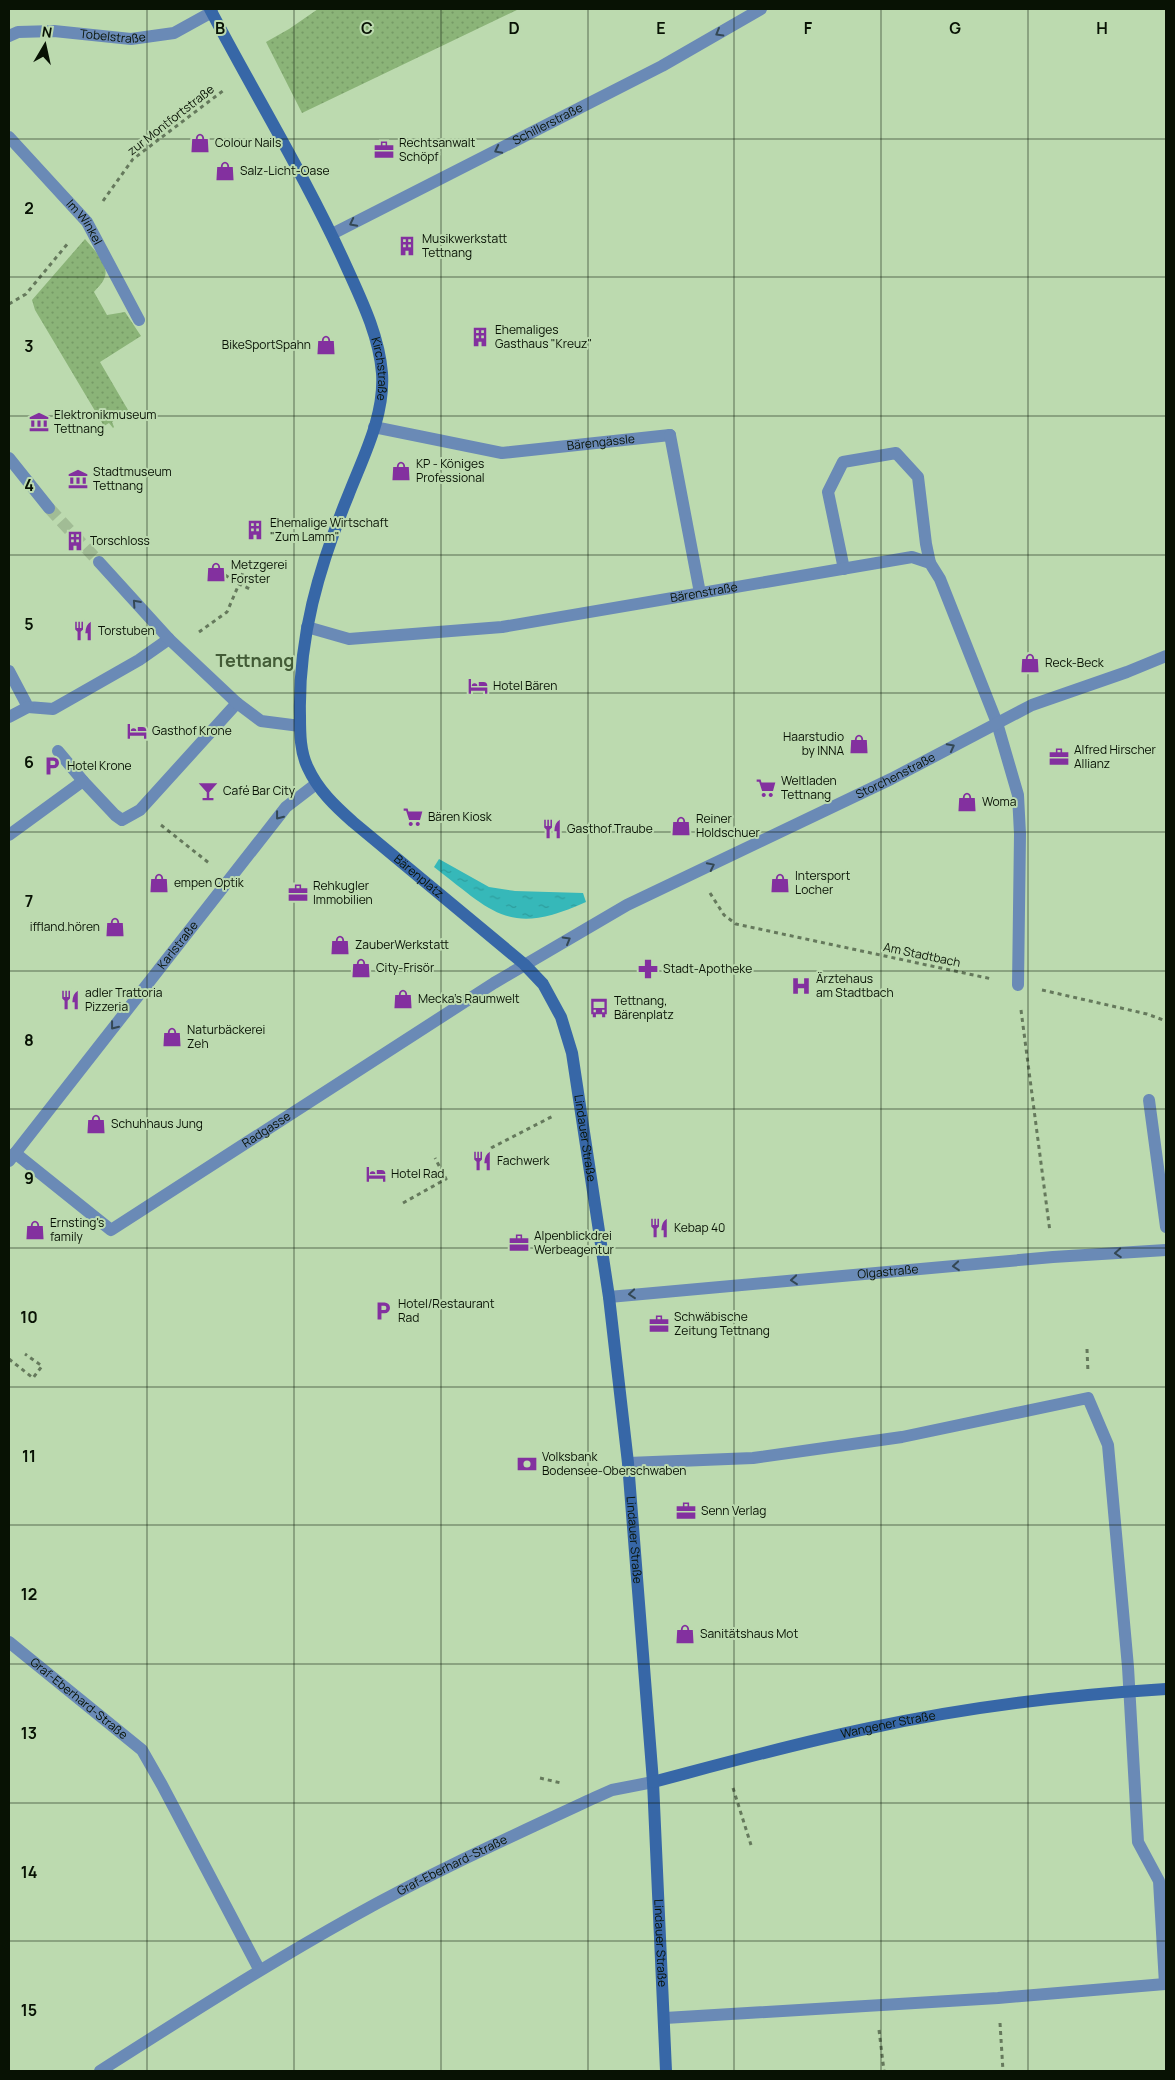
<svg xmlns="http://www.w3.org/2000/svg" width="1175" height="2080" font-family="Manrope,sans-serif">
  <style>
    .grass { fill: url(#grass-dots) }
    .water { fill: url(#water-ripples) }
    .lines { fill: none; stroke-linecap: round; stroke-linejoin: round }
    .street-tunnel { stroke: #a1bc95; stroke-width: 12; stroke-dasharray: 12 6; stroke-linecap: butt }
    .path { stroke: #65795c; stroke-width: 3; stroke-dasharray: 4 4; stroke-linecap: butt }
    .lane { stroke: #6a8ab6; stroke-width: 12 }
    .street { stroke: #6a8ab6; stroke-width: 12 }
    .secondary { stroke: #3767a7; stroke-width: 12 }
    .oneway { stroke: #344854 }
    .grid { fill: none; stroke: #081204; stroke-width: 1; stroke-opacity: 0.55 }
    .labels { text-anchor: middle; stroke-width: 4; stroke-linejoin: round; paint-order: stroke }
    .street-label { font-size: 12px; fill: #081204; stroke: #bcdaaf }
    .poi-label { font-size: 12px; fill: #081204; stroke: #bcdaaf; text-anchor: start }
    .district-label { font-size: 18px; font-weight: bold; fill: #435c37; stroke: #bcdaaf }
    .grid-label { font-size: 16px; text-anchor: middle; font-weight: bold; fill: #081204; stroke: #bcdaaf; stroke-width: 4; stroke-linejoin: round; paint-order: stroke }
  </style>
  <defs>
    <pattern id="grass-dots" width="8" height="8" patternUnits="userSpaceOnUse" patternTransform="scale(1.25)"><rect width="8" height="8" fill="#8bb478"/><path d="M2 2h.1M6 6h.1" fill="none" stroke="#769a66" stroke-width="1.8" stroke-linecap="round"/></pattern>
    <pattern id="water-ripples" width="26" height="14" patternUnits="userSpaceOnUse" patternTransform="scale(1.25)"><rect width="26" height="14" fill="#36b8b9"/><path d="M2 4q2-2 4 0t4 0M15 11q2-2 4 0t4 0" fill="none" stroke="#2e9d9d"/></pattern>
  </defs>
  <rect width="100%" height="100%" fill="#bcdaaf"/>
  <path class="grass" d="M 318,9 L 519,9 L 302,113 L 266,42 L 289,29 Z
    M 85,239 C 93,249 111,265 104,279 C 102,284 97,288 94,292 L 107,315 L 125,312 L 141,336 L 100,362 L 128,410 L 112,422 L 114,427 L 113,428 L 109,423 L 104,426 L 35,310 L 32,300 Z"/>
  <path class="water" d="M 439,859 L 489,887 L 515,891 L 583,893 L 586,902 C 509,937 494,913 434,867 Z"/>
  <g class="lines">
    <path class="street-tunnel" d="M 49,508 L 99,562"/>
    <path class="path" d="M 103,201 L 133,159 L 224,90
      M 9,304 L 26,294 L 69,242
      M 225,575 L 239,584 L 246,563
      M 199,632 L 227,612 L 239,584 L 252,590
      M 161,825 L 209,863
      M 710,893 L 724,915 L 736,924 L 992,979
      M 1042,990 L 1147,1014 L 1166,1021
      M 1021,1010 L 1050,1232
      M 491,1148 L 555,1115
      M 403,1203 L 446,1179 L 435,1158
      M 1087,1349 L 1088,1373
      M 9,1359 L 33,1378 L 42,1366 L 25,1354
      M 540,1778 L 561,1783
      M 733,1788 L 751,1845
      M 1000,2023 L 1003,2071
      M 879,2030 L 884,2071"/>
    <g class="lane">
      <path id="s1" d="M 9,137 L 87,222 L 139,320"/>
      <path id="s2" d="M 374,427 L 502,453 L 670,435"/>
      <path d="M 844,569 L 828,492 L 843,462 L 896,453 L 918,477 L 926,544 L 930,563"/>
      <path d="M 9,671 L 28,707 L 53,709 L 139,660 L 169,639"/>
      <path d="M 9,717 L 28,707"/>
      <path d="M 997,723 L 1018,795 L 1020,834 L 1018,985"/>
      <path d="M 58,751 L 83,781"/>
      <path d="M 9,835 L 83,781 L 115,815 L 122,820 L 140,810 L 237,703"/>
      <path d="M 1149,1100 L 1166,1227"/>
      <path d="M 628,1463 L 753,1458 L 902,1437 L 1088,1398 L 1108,1445 L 1128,1667 L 1138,1842 L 1159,1881 L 1165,1984 L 998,1998 L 665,2018"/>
    </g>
    <g class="street">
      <path id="s3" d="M 9,36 L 18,32 L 54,31 L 131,39 L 174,33 L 212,12"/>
      <path id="s4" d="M 332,234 L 662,66 L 761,9"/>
      <path d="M 670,435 L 700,593"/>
      <path d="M 9,458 L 49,508"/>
      <path d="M 99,562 L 169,639 L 237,703 L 261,721 L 300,726"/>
      <path id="s5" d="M 307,627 L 349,639 L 502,627 L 912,557 L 930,563 L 940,579 L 997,723"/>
      <path id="s6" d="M 15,1153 L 111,1230 L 494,983 L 627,905 L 891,779 L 1032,705 L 1127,672 L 1166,656"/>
      <path id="s7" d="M 9,1161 L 286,807 L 316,784"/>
      <path id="s8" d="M 609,1297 L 1053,1257 L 1166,1250"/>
      <path id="s9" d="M 9,1642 L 142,1750 L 162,1785 L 259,1969"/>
      <path id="s10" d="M 100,2071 C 183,2018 266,1965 352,1917 C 431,1873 512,1836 594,1798 L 612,1790 L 653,1782"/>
    </g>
    <g class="secondary">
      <path id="s11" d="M 210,9 C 255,95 307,179 347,268 C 362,301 379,336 382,373 C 385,416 363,457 348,496 C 319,567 298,638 300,716 C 300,733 300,752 308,768 C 318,790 335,806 353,822 L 524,964 L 543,984 L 561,1017 L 572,1053 L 609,1297 L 628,1463 L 653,1782 L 666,2071"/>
      <path id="s12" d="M 653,1782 C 725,1763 797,1743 870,1728 C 967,1707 1067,1695 1166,1689"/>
    </g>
  </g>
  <defs><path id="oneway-chevron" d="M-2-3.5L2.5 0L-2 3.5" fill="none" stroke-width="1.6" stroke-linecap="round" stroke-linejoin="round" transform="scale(1.25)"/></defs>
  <g class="oneway">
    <use href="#oneway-chevron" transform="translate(719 33) rotate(150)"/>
    <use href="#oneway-chevron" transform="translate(498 150) rotate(153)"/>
    <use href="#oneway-chevron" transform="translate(353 223) rotate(153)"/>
    <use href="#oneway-chevron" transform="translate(136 603) rotate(-132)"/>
    <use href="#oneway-chevron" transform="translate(951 747) rotate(-28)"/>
    <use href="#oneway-chevron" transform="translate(279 816) rotate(128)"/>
    <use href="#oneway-chevron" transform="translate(711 866) rotate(-26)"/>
    <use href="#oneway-chevron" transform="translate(567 940) rotate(-30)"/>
    <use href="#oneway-chevron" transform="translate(114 1026) rotate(128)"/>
    <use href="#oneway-chevron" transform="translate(1118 1253) rotate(176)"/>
    <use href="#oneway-chevron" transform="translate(956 1266) rotate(175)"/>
    <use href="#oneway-chevron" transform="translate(794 1280) rotate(175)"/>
    <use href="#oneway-chevron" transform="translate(632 1294) rotate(175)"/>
  </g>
  <path class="grid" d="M 147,9 L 147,2071M 294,9 L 294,2071M 441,9 L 441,2071M 588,9 L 588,2071M 734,9 L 734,2071M 881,9 L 881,2071M 1028,9 L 1028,2071M 9,139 L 1166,139M 9,277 L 1166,277M 9,416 L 1166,416M 9,555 L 1166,555M 9,693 L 1166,693M 9,832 L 1166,832M 9,971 L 1166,971M 9,1109 L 1166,1109M 9,1248 L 1166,1248M 9,1387 L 1166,1387M 9,1525 L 1166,1525M 9,1664 L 1166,1664M 9,1803 L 1166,1803M 9,1941 L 1166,1941"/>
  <defs>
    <symbol id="shop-bare" viewBox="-9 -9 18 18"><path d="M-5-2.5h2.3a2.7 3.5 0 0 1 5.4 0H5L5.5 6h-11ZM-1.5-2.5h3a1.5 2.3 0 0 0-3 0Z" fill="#83309f" stroke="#bcdaaf" stroke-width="2.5" paint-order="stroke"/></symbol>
    <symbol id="office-bare" viewBox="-9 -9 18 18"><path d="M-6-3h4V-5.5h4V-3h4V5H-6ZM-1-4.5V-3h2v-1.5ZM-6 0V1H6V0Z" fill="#83309f" stroke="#bcdaaf" stroke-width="2.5" paint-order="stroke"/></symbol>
    <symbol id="building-bare" viewBox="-9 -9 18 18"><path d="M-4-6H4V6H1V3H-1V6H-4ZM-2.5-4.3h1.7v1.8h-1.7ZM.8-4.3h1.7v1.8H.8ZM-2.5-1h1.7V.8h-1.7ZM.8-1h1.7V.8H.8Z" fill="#83309f" stroke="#bcdaaf" stroke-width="2.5" paint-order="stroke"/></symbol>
    <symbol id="museum-bare" viewBox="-9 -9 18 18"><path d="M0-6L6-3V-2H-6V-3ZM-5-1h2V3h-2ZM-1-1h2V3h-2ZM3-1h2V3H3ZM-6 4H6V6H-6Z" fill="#83309f" stroke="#bcdaaf" stroke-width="2.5" paint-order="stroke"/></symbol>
    <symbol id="restaurant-bare" viewBox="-9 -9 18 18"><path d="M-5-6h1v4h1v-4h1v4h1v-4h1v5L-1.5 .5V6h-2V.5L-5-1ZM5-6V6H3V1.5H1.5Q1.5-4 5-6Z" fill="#83309f" stroke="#bcdaaf" stroke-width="2.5" paint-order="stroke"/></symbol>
    <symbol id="hotel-bare" viewBox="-9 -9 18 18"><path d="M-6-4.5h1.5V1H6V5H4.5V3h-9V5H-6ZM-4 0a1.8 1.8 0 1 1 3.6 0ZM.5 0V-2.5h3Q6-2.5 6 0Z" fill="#83309f" stroke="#bcdaaf" stroke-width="2.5" paint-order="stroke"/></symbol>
    <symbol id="parking-bare" viewBox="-9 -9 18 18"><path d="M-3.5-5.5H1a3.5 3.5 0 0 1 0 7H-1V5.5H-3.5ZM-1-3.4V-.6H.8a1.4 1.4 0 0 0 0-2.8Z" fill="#83309f" stroke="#bcdaaf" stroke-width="2.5" paint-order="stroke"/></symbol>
    <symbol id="supermarket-bare" viewBox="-9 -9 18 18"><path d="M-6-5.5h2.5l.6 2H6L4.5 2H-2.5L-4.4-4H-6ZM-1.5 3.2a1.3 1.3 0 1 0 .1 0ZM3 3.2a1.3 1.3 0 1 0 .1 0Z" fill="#83309f" stroke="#bcdaaf" stroke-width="2.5" paint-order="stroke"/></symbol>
    <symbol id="bar-bare" viewBox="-9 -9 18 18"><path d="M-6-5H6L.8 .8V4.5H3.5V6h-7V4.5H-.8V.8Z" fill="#83309f" stroke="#bcdaaf" stroke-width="2.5" paint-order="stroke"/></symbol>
    <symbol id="pharmacy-bare" viewBox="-9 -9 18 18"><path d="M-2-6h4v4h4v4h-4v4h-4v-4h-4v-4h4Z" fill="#83309f" stroke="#bcdaaf" stroke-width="2.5" paint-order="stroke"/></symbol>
    <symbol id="hospital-bare" viewBox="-9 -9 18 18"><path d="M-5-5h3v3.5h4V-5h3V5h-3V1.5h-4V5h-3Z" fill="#83309f" stroke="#bcdaaf" stroke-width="2.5" paint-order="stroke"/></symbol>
    <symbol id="bus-bare" viewBox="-9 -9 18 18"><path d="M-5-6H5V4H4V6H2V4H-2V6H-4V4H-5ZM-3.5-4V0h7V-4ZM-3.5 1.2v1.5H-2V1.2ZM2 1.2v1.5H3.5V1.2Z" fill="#83309f" stroke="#bcdaaf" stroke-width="2.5" paint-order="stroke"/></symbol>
    <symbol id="bank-bare" viewBox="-9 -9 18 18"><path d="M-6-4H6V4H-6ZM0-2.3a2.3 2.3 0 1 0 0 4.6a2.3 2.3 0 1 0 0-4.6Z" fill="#83309f" stroke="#bcdaaf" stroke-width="2.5" paint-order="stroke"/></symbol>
  </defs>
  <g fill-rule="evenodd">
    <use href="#shop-bare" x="186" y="129" width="28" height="28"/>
    <use href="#office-bare" x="370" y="136" width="28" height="28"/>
    <use href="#shop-bare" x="211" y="157" width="28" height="28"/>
    <use href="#building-bare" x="393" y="232" width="28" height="28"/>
    <use href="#building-bare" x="466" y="323" width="28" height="28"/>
    <use href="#shop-bare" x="312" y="331" width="28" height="28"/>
    <use href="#museum-bare" x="25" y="408" width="28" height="28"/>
    <use href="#shop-bare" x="387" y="457" width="28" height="28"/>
    <use href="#museum-bare" x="64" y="465" width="28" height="28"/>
    <use href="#building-bare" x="241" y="516" width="28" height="28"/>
    <use href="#building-bare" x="61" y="527" width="28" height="28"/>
    <use href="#shop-bare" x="202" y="558" width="28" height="28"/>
    <use href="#restaurant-bare" x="69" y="617" width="28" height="28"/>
    <use href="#shop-bare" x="1016" y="649" width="28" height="28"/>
    <use href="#hotel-bare" x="464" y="672" width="28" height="28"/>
    <use href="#hotel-bare" x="123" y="717" width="28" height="28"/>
    <use href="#shop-bare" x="845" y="730" width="28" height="28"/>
    <use href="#office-bare" x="1045" y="743" width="28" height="28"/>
    <use href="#parking-bare" x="38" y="752" width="28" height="28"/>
    <use href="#supermarket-bare" x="752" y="774" width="28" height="28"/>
    <use href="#bar-bare" x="194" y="777" width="28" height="28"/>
    <use href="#shop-bare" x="953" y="788" width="28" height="28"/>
    <use href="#supermarket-bare" x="399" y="803" width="28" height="28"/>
    <use href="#shop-bare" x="667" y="812" width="28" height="28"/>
    <use href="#restaurant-bare" x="538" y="815" width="28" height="28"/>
    <use href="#shop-bare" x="145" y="869" width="28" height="28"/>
    <use href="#shop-bare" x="766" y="869" width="28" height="28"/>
    <use href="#office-bare" x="284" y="879" width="28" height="28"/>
    <use href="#shop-bare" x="101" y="913" width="28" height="28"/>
    <use href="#shop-bare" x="326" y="931" width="28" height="28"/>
    <use href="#shop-bare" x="347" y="954" width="28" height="28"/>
    <use href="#pharmacy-bare" x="634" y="955" width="28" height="28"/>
    <use href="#hospital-bare" x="787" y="972" width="28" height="28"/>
    <use href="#shop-bare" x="389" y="985" width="28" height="28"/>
    <use href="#restaurant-bare" x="56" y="986" width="28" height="28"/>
    <use href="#bus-bare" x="585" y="994" width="28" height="28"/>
    <use href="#shop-bare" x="158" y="1023" width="28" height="28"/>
    <use href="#shop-bare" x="82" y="1110" width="28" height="28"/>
    <use href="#restaurant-bare" x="468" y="1147" width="28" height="28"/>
    <use href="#hotel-bare" x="362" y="1160" width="28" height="28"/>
    <use href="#restaurant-bare" x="645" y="1214" width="28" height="28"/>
    <use href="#shop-bare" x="21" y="1216" width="28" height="28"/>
    <use href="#office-bare" x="505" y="1229" width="28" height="28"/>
    <use href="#parking-bare" x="369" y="1297" width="28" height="28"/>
    <use href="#office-bare" x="645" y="1310" width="28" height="28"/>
    <use href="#bank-bare" x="513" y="1450" width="28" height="28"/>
    <use href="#office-bare" x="672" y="1497" width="28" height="28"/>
    <use href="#shop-bare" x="671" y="1620" width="28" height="28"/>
  </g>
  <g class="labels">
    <g class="street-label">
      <text dy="4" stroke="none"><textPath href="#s3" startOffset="105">Tobelstraße</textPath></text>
      <text transform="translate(171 120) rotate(-38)" y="4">zur Montfortstraße</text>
      <text dy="4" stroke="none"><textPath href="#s4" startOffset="242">Schillerstraße</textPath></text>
      <text dy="4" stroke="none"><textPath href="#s1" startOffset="114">Im Winkel</textPath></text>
      <text dy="4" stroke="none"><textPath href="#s11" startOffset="400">Kirchstraße</textPath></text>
      <text dy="4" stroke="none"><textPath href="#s2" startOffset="230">Bärengässle</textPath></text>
      <text dy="4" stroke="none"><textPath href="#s5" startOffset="402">Bärenstraße</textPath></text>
      <text dy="4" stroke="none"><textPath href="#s6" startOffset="1031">Storchenstraße</textPath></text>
      <text dy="4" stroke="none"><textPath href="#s11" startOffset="969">Bärenplatz</textPath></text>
      <text dy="4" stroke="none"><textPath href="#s7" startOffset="274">Karlstraße</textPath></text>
      <text transform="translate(922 955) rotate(12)" y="4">Am Stadtbach</text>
      <text dy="4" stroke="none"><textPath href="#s6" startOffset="308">Radgasse</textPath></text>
      <text dy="4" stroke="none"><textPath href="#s11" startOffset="1295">Lindauer Straße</textPath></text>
      <text dy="4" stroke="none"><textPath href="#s8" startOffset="280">Olgastraße</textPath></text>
      <text dy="4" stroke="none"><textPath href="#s11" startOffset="1700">Lindauer Straße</textPath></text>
      <text dy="4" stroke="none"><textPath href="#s9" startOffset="90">Graf-Eberhard-Straße</textPath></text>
      <text dy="4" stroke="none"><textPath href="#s12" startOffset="242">Wangener Straße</textPath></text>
      <text dy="4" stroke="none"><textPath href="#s10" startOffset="408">Graf-Eberhard-Straße</textPath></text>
      <text dy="4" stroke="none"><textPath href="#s11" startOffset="2104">Lindauer Straße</textPath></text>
    </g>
    <g class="poi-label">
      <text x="215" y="147">Colour Nails</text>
      <text x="399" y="147">Rechtsanwalt<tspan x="399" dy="14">Schöpf</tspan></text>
      <text x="240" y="175">Salz-Licht-Oase</text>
      <text x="422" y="243">Musikwerkstatt<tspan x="422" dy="14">Tettnang</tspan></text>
      <text x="495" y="334">Ehemaliges<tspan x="495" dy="14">Gasthaus "Kreuz"</tspan></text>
      <text x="311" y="349" text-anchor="end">BikeSportSpahn</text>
      <text x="54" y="419">Elektronikmuseum<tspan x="54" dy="14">Tettnang</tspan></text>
      <text x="416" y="468">KP - Königes<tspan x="416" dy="14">Professional</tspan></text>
      <text x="93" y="476">Stadtmuseum<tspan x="93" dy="14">Tettnang</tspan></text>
      <text x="270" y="527">Ehemalige Wirtschaft<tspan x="270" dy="14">"Zum Lamm"</tspan></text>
      <text x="90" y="545">Torschloss</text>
      <text x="231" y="569">Metzgerei<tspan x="231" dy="14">Forster</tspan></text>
      <text x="98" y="635">Torstuben</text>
      <text x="1045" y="667">Reck-Beck</text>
      <text x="493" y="690">Hotel Bären</text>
      <text x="152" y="735">Gasthof Krone</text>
      <text x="844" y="741" text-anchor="end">Haarstudio<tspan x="844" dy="14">by INNA</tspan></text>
      <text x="1074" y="754">Alfred Hirscher<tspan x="1074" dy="14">Allianz</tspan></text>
      <text x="67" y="770">Hotel Krone</text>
      <text x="781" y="785">Weltladen<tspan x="781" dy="14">Tettnang</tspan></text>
      <text x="223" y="795">Café Bar City</text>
      <text x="982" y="806">Woma</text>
      <text x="428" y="821">Bären Kiosk</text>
      <text x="696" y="823">Reiner<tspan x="696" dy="14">Holdschuer</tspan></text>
      <text x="567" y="833">Gasthof Traube</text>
      <text x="795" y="880">Intersport<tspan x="795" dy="14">Locher</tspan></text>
      <text x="174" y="887">empen Optik</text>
      <text x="313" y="890">Rehkugler<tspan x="313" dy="14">Immobilien</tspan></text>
      <text x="100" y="931" text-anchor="end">iffland.hören</text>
      <text x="355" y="949">ZauberWerkstatt</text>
      <text x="376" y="972">City-Frisör</text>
      <text x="663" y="973">Stadt-Apotheke</text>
      <text x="816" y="983">Ärztehaus<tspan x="816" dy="14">am Stadtbach</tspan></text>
      <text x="85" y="997">adler Trattoria<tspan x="85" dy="14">Pizzeria</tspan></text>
      <text x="418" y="1003">Mecka's Raumwelt</text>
      <text x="614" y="1005">Tettnang,<tspan x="614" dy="14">Bärenplatz</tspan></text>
      <text x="187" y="1034">Naturbäckerei<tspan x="187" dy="14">Zeh</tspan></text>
      <text x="111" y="1128">Schuhhaus Jung</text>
      <text x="497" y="1165">Fachwerk</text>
      <text x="391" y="1178">Hotel Rad</text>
      <text x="50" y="1227">Ernsting's<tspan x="50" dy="14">family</tspan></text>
      <text x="674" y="1232">Kebap 40</text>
      <text x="534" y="1240">Alpenblickdrei<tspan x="534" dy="14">Werbeagentur</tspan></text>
      <text x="398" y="1308">Hotel/Restaurant<tspan x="398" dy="14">Rad</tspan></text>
      <text x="674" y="1321">Schwäbische<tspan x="674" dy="14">Zeitung Tettnang</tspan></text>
      <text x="542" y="1461">Volksbank<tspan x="542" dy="14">Bodensee-Oberschwaben</tspan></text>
      <text x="701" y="1515">Senn Verlag</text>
      <text x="700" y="1638">Sanitätshaus Mot</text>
    </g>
    <g class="district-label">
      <text x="255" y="667">Tettnang</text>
    </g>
  </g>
  <g class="grid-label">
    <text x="220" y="34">B</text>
    <text x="367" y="34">C</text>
    <text x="514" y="34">D</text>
    <text x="661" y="34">E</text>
    <text x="808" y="34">F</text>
    <text x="955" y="34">G</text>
    <text x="1102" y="34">H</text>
    <text x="29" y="214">2</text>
    <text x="29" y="352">3</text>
    <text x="29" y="491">4</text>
    <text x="29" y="630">5</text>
    <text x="29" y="768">6</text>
    <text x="29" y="907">7</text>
    <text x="29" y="1046">8</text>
    <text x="29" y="1184">9</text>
    <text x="29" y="1323">10</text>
    <text x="29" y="1462">11</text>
    <text x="29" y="1600">12</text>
    <text x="29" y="1739">13</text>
    <text x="29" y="1878">14</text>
    <text x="29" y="2016">15</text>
  </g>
  <rect width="1175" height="2080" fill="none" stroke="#081204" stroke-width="20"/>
  <g transform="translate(45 45) rotate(9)" stroke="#bcdaaf" stroke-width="4" paint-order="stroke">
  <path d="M0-4L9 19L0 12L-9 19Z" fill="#081204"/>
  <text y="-8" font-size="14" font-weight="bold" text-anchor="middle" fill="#081204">N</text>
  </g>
</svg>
